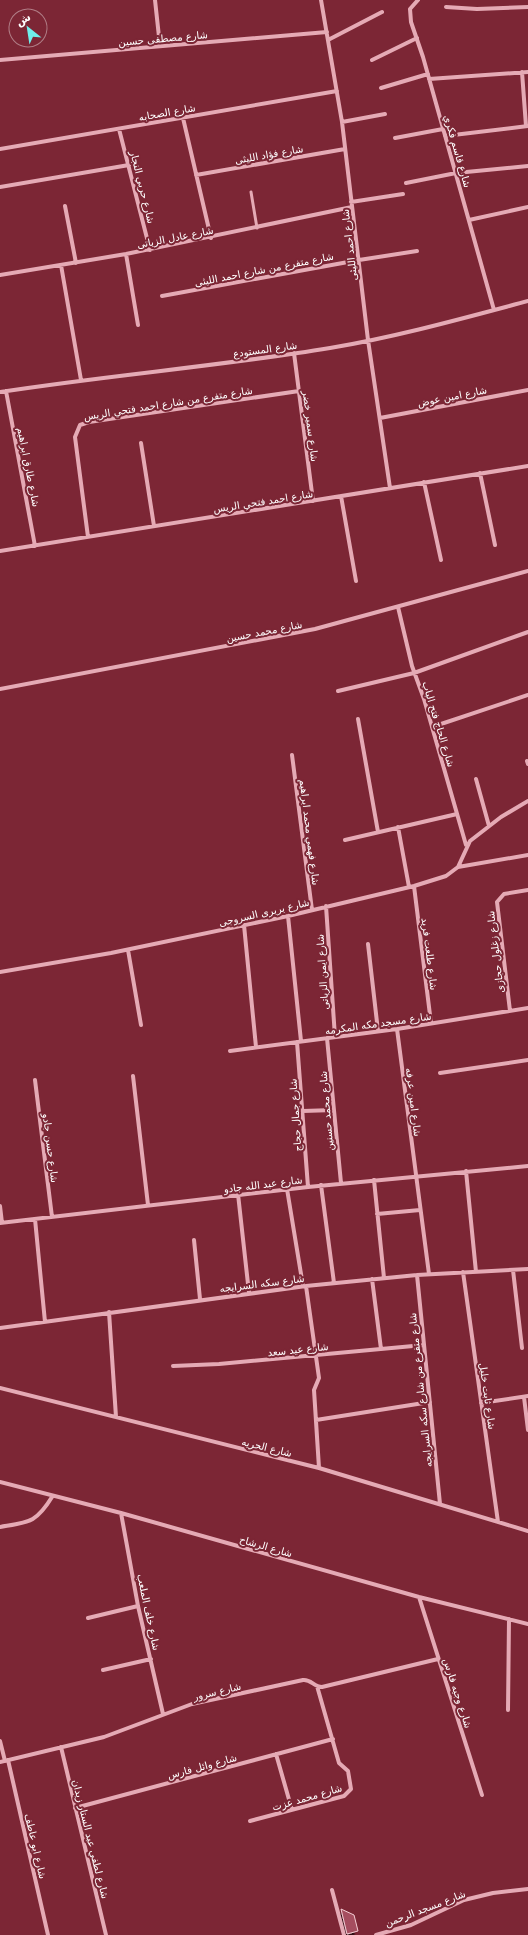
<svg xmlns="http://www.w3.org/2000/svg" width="528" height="1935" font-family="'DejaVu Sans','Noto Naskh Arabic',sans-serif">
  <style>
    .building { fill: #a54e5e; stroke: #f4cdd4; filter: url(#shadow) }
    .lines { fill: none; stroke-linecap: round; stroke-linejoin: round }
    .service { stroke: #e5aab5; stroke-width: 3 }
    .minor { stroke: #e5aab5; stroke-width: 4 }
    .labels { text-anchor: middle; stroke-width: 4; stroke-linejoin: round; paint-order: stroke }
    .street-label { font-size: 10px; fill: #fff; stroke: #7c2635 }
  </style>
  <defs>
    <filter id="shadow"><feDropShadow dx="-3.5" dy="3.5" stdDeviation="0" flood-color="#0009"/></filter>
  </defs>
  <rect width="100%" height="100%" fill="#7c2635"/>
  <path class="building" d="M 341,1909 L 354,1915 L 358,1931 L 347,1934 Z"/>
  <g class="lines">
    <path class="service" d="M 251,192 L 257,228"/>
    <path class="minor" d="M 155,0 L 160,46
      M 321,0 L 342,122 L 368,340 L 390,488
      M 418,0 L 410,9 L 411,22 L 423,57 L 494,310
      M 446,7 L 477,9 L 528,7
      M 328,40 L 382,12
      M 0,60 L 327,32
      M 372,60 L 417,38
      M 522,72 L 526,126
      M 429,79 L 528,72
      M 381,88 L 428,74
      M 183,118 L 211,238
      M 342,122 L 385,114
      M 119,129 L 150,250
      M 445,136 L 528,126
      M 395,138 L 443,129
      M 0,149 L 337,91
      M 196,175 L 345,149
      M 406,183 L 456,173 L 528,166
      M 0,187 L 129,165
      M 351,202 L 403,194
      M 65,206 L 76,263
      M 469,220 L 528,207
      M 126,254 L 138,325
      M 61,265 L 81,380
      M 0,275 L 126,254 L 352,207
      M 162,296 L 359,260 L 417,251
      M 294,353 L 313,501
      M 6,391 L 35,546
      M 0,392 C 110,375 221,366 330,348 C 396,337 464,318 528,301
      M 380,418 L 528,390
      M 141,443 L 154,526
      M 480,473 L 495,545
      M 424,482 L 441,560
      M 341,496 L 356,581
      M 88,537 L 75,437 L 80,425 L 89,422 L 299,391
      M 0,551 L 528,466
      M 398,607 L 412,666 L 424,699 L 466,845
      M 0,689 L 315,629 L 528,571
      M 338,691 L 414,673 L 528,632
      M 358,719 L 378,832
      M 432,727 L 528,695
      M 292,755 L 312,910
      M 527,761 L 528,764
      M 476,779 L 489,826
      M 398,827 L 409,887
      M 345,840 L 457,814
      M 458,867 L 470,841 L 501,817 L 528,801
      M 414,886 L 431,1023
      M 326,906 L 335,1037
      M 288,916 L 301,1041
      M 244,925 L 256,1047
      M 368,944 L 378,1031
      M 128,950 L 141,1025
      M 0,972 L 111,953 L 288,916 L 414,886 L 446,876 L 458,867 L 528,855
      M 510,1011 L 497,902 L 504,894 L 528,890
      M 397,1029 L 429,1274
      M 327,1038 L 341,1183
      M 297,1042 L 308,1187
      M 230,1051 L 397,1029 L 528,1008
      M 440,1073 L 528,1060
      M 133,1076 L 148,1205
      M 35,1080 L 52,1217
      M 303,1111 L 334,1110
      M 466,1171 L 476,1272
      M 374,1180 L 384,1278
      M 321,1185 L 334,1283
      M 287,1189 L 303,1286
      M 238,1194 L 249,1293
      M 0,1206 L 2,1223
      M 377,1214 L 420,1210
      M 35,1219 L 45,1322
      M 0,1223 L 308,1187 L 528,1166
      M 194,1240 L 200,1299
      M 513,1270 L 522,1348
      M 463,1272 L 498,1522
      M 417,1275 L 440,1504
      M 372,1279 L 381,1349
      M 306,1286 L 319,1378 L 314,1390 L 319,1468
      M 109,1312 L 116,1417
      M 0,1328 L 306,1286 L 417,1275 L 528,1269
      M 173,1366 L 219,1364 L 424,1345
      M 0,1388 L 319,1468 L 528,1531
      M 524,1397 L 528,1430
      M 481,1403 L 528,1396
      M 316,1420 L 430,1402
      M 0,1482 L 121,1513 L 419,1597 L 528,1624
      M 121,1513 L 138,1606 L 163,1714
      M 0,1527 C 29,1522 36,1523 52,1497
      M 419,1597 L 482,1795
      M 88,1618 L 138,1606
      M 103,1670 L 151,1659
      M 508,1710 L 509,1619
      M 0,1741 L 5,1761
      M 61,1747 L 106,1935
      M 276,1754 L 292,1810
      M 8,1760 L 48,1935
      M 0,1762 L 104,1737 L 192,1704 L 303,1680 C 311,1679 314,1687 322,1687 L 438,1659
      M 75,1808 L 333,1739
      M 250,1821 L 344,1796 L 351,1789 L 348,1771 L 339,1763 L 317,1686
      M 332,1890 L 344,1935
      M 376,1935 L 411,1925 L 464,1900 L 493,1893 L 528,1889"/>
  </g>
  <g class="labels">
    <g class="street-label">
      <text transform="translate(163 38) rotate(-5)" y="4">شارع مصطفى حسين</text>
      <text transform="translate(167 112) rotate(-10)" y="4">شارع الصحابه</text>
      <text transform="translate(458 151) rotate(74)" y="4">شارع قاسم فكري</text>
      <text transform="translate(269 154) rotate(-10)" y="4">شارع فؤاد الليثى</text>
      <text transform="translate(143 187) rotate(76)" y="4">شارع حربي النجار</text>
      <text transform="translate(175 237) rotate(-11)" y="4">شارع عادل الزياتى</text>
      <text transform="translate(349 245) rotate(-97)" y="4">شارع احمد الليثى</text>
      <text transform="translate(264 269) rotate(-11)" y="4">شارع متفرع من شارع احمد الليثى</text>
      <text transform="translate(265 349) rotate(-8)" y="4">شارع المستودع</text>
      <text transform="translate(452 396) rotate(-11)" y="4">شارع امين عوض</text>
      <text transform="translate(168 403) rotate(-9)" y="4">شارع متفرع من شارع احمد فتحي الريس</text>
      <text transform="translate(311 426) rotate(83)" y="4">شارع سمير خضر</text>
      <text transform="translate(29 467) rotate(79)" y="4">شارع طارق ابراهيم</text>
      <text transform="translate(263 501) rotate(-9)" y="4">شارع احمد فتحي الريس</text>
      <text transform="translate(264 631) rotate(-11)" y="4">شارع محمد حسين</text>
      <text transform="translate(439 724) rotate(73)" y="4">شارع الحاج فتح الباب</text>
      <text transform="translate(310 832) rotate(83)" y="4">شارع فهمي محمد ابراهيم</text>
      <text transform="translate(264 912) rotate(-13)" y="4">شارع بربرى السروجى</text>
      <text transform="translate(495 952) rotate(-97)" y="4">شارع زغلول حجازى</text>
      <text transform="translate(430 954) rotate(83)" y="4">شارع طلعت فريد</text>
      <text transform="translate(322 972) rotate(-94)" y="4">شارع ايمن الزياتى</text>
      <text transform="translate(378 1023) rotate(-8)" y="4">شارع مسجد مكه المكرمه</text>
      <text transform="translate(414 1102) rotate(83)" y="4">شارع امين عرفه</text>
      <text transform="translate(326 1111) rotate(-95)" y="4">شارع محمد حسنين</text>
      <text transform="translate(295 1115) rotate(-94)" y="4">شارع جمال حجاج</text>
      <text transform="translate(51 1148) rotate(83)" y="4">شارع حسن جادو</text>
      <text transform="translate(263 1184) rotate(-7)" y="4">شارع عبد الله جادو</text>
      <text transform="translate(262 1283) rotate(-7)" y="4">شارع سكه السرايجه</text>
      <text transform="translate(298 1349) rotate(-6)" y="4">شارع عيد سعد</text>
      <text transform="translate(420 1390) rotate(-96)" y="4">شارع متفرع من شارع سكه السرايجه</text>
      <text transform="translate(488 1396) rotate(82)" y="4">شارع ثابت خليل</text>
      <text transform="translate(267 1447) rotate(14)" y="4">شارع الحريه</text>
      <text transform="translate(266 1546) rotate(16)" y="4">شارع الرشاح</text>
      <text transform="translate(149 1612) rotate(78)" y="4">شارع خلف الملعب</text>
      <text transform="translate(217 1691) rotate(-13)" y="4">شارع سرور</text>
      <text transform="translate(458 1693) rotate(72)" y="4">شارع وجيه فارس</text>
      <text transform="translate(202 1766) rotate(-15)" y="4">شارع وائل فارس</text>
      <text transform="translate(307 1797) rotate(-16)" y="4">شارع محمد عزت</text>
      <text transform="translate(91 1839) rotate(76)" y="4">شارع لطفي عبد الستار زيدان</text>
      <text transform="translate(36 1846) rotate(77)" y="4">شارع ابو عاطف</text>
      <text transform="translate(425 1908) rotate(-21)" y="4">شارع مسجد الرحمن</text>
    </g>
  </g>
  <g transform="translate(28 28) rotate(330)"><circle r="19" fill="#7c2635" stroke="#b07d86"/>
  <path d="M0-3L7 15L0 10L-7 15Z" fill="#6feeeb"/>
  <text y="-6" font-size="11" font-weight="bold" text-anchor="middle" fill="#ffffff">ش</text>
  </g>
</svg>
